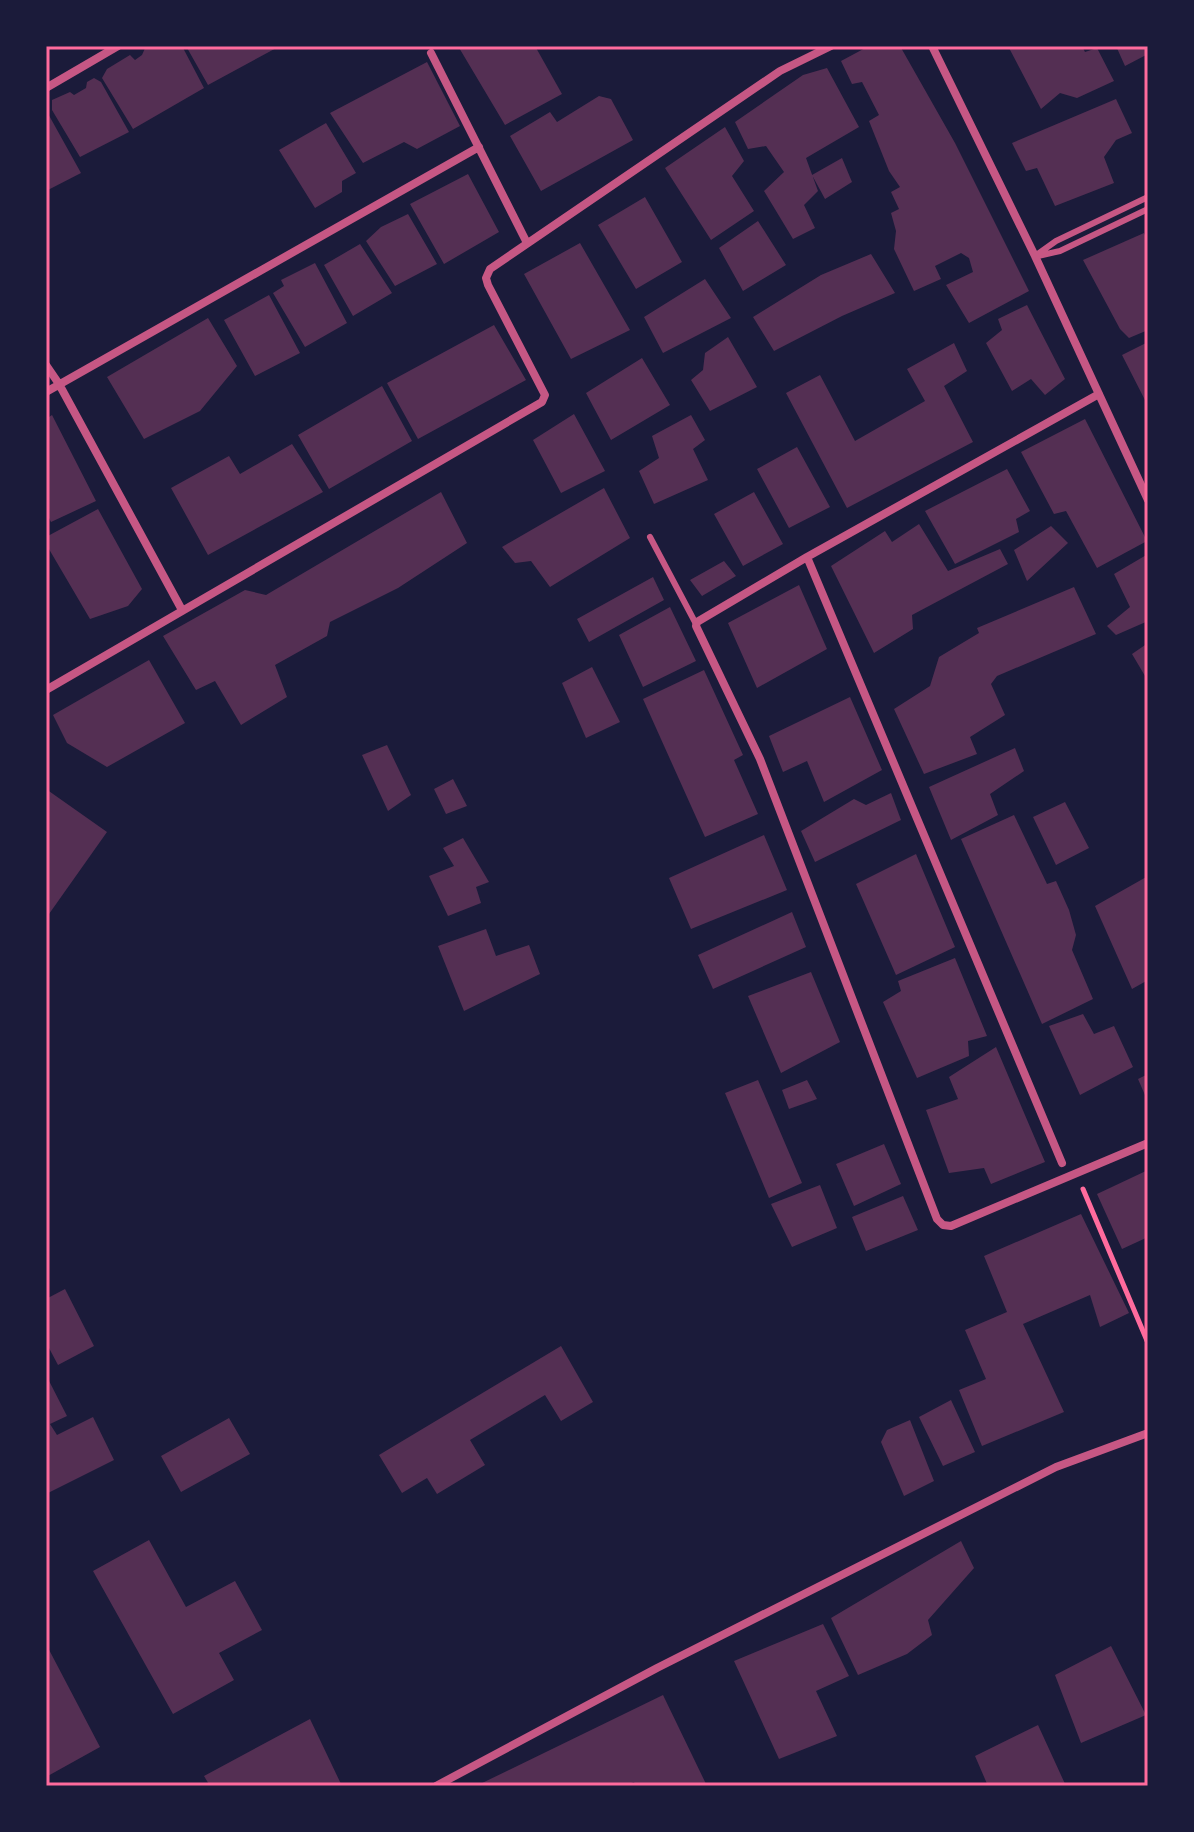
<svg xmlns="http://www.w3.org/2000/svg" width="1194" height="1832" font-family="'IBM Plex Serif',serif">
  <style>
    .building { fill: #542f53 }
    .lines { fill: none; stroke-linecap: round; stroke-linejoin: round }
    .path { stroke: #ff6b9d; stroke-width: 5 }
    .service { stroke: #c65784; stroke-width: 6 }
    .minor { stroke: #c65784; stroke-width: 8 }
    .neatline { fill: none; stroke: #ff6b9d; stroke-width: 3 }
  </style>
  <rect width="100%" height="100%" fill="#1b1b3a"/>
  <path class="building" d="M 146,46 L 182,46 L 204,88 L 133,129 L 102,78 L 107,69 L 130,55 L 135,60 L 142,55 Z
    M 186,46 L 280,46 L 208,85 Z
    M 458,46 L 535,46 L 562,94 L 505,125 Z
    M 869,46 L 900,46 L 955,143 L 1029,291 L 969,323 L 946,285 L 973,272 L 969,258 L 961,253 L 935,266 L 941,279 L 914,291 L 894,249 L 896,231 L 891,213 L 899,209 L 891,192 L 900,187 L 889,171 L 869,121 L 879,115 L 862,82 L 852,84 L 841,61 Z
    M 1008,46 L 1082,46 L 1085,52 L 1097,48 L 1114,81 L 1077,98 L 1060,93 L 1041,109 Z
    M 1116,46 L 1148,46 L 1148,54 L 1125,66 Z
    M 427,62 L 460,126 L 417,149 L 404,142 L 363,163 L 330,113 Z
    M 827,68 L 859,127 L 806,158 L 818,191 L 804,205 L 815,228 L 793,239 L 764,191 L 784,172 L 766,146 L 748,149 L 735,122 L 803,75 Z
    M 94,78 L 101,82 L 129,132 L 80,157 L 52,110 L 52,100 L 70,92 L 74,95 L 86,88 L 87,82 Z
    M 599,96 L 611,99 L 633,140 L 541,191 L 510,136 L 550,112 L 557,122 Z
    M 1116,99 L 1132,133 L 1116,140 L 1104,157 L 1114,183 L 1055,206 L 1037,168 L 1026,171 L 1012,143 Z
    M 46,110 L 81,173 L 46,191 Z
    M 326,123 L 356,173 L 342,181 L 342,192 L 315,208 L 279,150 Z
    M 725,127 L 744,161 L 732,176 L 754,211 L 711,240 L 665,168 Z
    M 842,158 L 852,182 L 825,199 L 812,175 Z
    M 468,174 L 499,232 L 444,264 L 410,204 Z
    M 645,197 L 682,262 L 636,289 L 598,225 Z
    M 408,214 L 437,264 L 395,286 L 366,241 L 381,227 Z
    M 758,221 L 786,265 L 743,291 L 719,248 Z
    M 1144,233 L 1148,242 L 1148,330 L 1129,338 L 1120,329 L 1083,260 Z
    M 580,243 L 630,330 L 571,359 L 524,274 Z
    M 360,244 L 392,293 L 353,316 L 324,265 Z
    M 871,254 L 895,293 L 842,316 L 774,351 L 753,317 L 821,275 Z
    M 315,263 L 347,323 L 305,347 L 273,293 L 284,286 L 281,280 Z
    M 705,279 L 731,318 L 663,353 L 644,317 Z
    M 269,295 L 300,353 L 255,376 L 224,320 Z
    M 1027,305 L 1065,379 L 1045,395 L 1031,379 L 1012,391 L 986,343 L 1002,330 L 998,319 Z
    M 208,318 L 237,366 L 200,411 L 144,439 L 107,377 Z
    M 494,325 L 526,380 L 418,439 L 387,383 Z
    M 728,337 L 757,387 L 710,411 L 691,380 L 703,370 L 705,353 Z
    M 1148,342 L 1148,406 L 1122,355 Z
    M 954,343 L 967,371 L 944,386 L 973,442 L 847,508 L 786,393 L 820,375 L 855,441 L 925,401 L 907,369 Z
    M 642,358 L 670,405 L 611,440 L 586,393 Z
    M 382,386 L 412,441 L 329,489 L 298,435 Z
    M 574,414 L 605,471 L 561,493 L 533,440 Z
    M 52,415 L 96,501 L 51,522 L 46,512 L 46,419 Z
    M 691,415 L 705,440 L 693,449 L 708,480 L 654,504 L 639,471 L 659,458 L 652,436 Z
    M 1085,419 L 1147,541 L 1097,568 L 1066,511 L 1054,514 L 1021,452 Z
    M 292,444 L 323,492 L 208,555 L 171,488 L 229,456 L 240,474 Z
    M 797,447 L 830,507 L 789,528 L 757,469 Z
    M 1007,469 L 1030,511 L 1016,519 L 1019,532 L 955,564 L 925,511 Z
    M 604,488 L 630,538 L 550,587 L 531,561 L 515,563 L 502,547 Z
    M 441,492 L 467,543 L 398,588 L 330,622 L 327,636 L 275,665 L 287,697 L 241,725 L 215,681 L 196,690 L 163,636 L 245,590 L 266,595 Z
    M 754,492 L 783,544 L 743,566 L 714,514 Z
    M 98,509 L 142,589 L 128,606 L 90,619 L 46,544 L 46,537 Z
    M 919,524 L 948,571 L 1000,549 L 1008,564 L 912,615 L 913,629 L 874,653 L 831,566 L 885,531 L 892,542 Z
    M 1051,526 L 1068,543 L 1027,581 L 1014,550 Z
    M 1148,554 L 1148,621 L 1116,635 L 1107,626 L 1130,607 L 1114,574 Z
    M 724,561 L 736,576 L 702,596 L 690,580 Z
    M 653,577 L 664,600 L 589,642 L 577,619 Z
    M 799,585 L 827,649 L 757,688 L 728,623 Z
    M 1074,587 L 1096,634 L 997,676 L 991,684 L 1005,715 L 970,737 L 977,754 L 924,774 L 894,709 L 930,686 L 939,657 L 979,633 L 977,628 Z
    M 670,607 L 696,661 L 643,687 L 619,635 Z
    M 1148,643 L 1148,681 L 1132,654 Z
    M 149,660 L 185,723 L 107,767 L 67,743 L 53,715 Z
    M 592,667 L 620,722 L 586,738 L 562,683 Z
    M 704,670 L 743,755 L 734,760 L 758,814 L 705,837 L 643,699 Z
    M 850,697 L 882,770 L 824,802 L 807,761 L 783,772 L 769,736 Z
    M 387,745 L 411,795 L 388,811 L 362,755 Z
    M 1015,748 L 1024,771 L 990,794 L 998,815 L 951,840 L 929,787 Z
    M 453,779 L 467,806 L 446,814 L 434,789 Z
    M 46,789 L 107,832 L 49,914 L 46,912 Z
    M 891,793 L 901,820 L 815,862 L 801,831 L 854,799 L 866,805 Z
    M 1065,802 L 1089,848 L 1056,865 L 1033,817 Z
    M 1014,815 L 1047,884 L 1056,881 L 1069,910 L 1076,935 L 1072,950 L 1093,999 L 1042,1024 L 961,839 Z
    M 764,835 L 787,890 L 691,929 L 669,878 Z
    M 463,838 L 489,882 L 476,887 L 481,903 L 448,916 L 429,876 L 454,866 L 443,848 Z
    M 916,854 L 955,947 L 896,975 L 856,884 Z
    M 1148,876 L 1148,980 L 1132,989 L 1095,906 Z
    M 792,912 L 806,947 L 713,989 L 698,955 Z
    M 486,929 L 496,956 L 529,945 L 540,974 L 464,1011 L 438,946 Z
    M 955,958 L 987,1036 L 968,1041 L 969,1056 L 917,1078 L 883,1002 L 901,991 L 898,981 Z
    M 811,972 L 840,1042 L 781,1073 L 748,996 Z
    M 1083,1014 L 1094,1034 L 1114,1026 L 1133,1067 L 1080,1095 L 1049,1026 Z
    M 996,1047 L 1045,1162 L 991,1184 L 984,1168 L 949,1173 L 926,1110 L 958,1099 L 949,1077 Z
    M 1148,1074 L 1148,1102 L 1138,1079 Z
    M 758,1080 L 802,1183 L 769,1198 L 725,1093 Z
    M 807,1080 L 817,1099 L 789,1109 L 782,1090 Z
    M 884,1144 L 901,1184 L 854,1206 L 836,1164 Z
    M 1148,1170 L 1148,1237 L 1122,1249 L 1097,1194 Z
    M 820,1185 L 837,1228 L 792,1247 L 771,1204 Z
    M 903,1196 L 918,1230 L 866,1251 L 852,1217 Z
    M 1081,1214 L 1129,1313 L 1100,1327 L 1090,1295 L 1023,1324 L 1064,1412 L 982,1446 L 959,1390 L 986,1379 L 965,1330 L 1007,1312 L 984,1256 Z
    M 65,1289 L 94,1346 L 58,1365 L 49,1348 L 46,1349 L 46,1299 Z
    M 561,1346 L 593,1402 L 561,1421 L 545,1395 L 470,1440 L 485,1465 L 437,1494 L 427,1478 L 402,1493 L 379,1455 Z
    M 46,1375 L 67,1416 L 50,1424 L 57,1435 L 93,1417 L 114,1460 L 46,1494 Z
    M 951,1400 L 975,1452 L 943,1466 L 919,1417 Z
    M 229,1418 L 250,1454 L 181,1492 L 161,1456 Z
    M 910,1420 L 934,1481 L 904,1496 L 881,1442 L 887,1430 Z
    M 149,1540 L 186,1607 L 235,1581 L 262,1630 L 219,1653 L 234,1680 L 173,1714 L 93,1571 Z
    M 961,1541 L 974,1568 L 928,1620 L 932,1635 L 907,1654 L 858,1675 L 831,1618 Z
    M 823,1624 L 849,1676 L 816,1691 L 837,1736 L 779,1759 L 734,1661 Z
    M 46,1644 L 100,1747 L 46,1777 Z
    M 1111,1646 L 1146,1715 L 1081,1743 L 1055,1675 Z
    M 663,1695 L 707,1786 L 636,1786 L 634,1782 L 623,1786 L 476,1786 Z
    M 310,1719 L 341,1784 L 336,1786 L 210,1786 L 204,1776 Z
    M 1038,1725 L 1066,1786 L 988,1786 L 975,1756 Z"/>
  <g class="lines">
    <path class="path" d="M 1083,1189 L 1148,1343"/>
    <path class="service" d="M 1035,256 L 1056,241 L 1148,197
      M 1038,256 L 1060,251 L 1148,209
      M 650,537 L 696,624"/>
    <path class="minor" d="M 932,46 L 1035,256 L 1148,500
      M 431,53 L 527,243
      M 46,88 L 118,46
      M 46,365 L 59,384 L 182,610
      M 46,392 L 479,147
      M 1099,394 L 807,557 L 697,622 L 696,626 L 760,759 L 937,1219 L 943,1225 L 951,1226 L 1148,1143
      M 807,557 L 1062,1163
      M 46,690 L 542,402 L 545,395 L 488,285 L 486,278 L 490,269 L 780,71 L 831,46
      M 436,1786 L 657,1668 L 1056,1467 L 1148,1433"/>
  </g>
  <rect width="1194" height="1832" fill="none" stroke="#1b1b3a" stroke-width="96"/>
  <rect x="48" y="48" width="1098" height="1736" class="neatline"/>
</svg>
